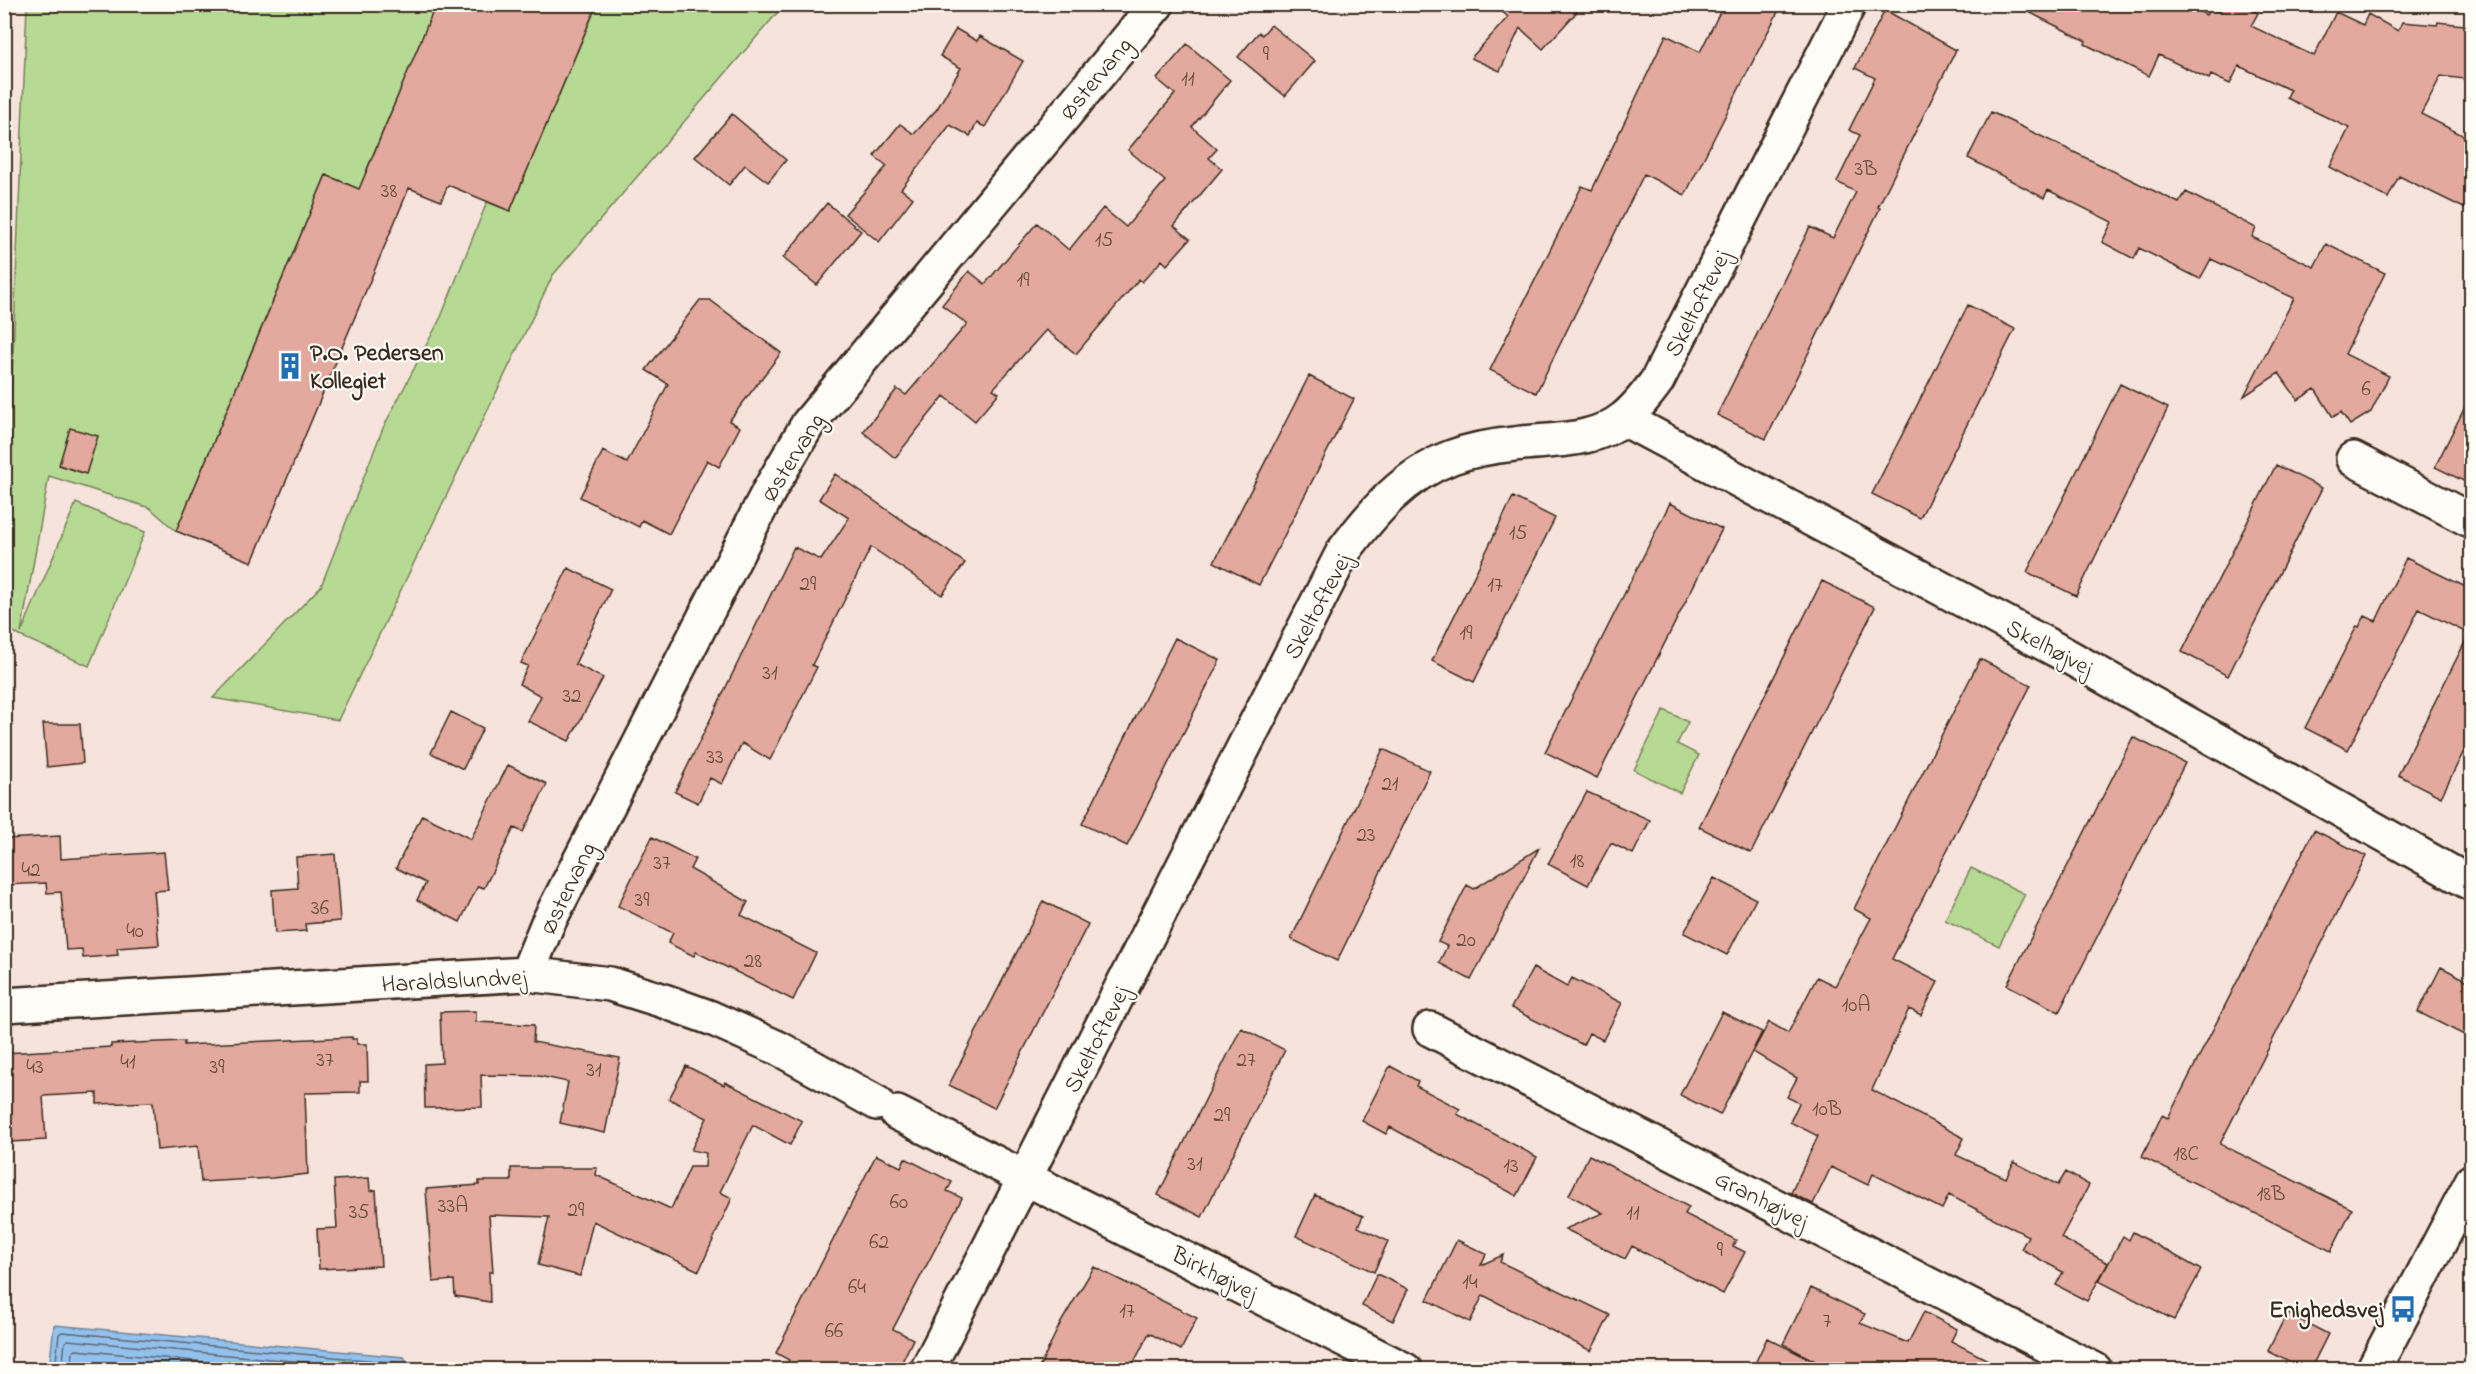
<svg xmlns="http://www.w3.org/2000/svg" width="2476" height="1374" font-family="'Indie Flower',sans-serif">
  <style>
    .green { fill: #b6da94; stroke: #788259; stroke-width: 1.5 }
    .water { fill: #93c1ed; stroke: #70859a; stroke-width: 1.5 }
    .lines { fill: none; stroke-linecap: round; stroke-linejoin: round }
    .shore { stroke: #5e6671; stroke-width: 1.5 }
    .building { fill: #e3a99e; stroke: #3b2a1e; stroke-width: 1.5 }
    .minor-casing { stroke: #3b2a1e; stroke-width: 38 }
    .tertiary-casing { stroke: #3b2a1e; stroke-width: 38 }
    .minor { stroke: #fdfcf7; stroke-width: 33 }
    .tertiary { stroke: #fdfcf7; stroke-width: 33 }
    .labels { text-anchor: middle; stroke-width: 4.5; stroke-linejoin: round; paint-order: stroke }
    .number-label { font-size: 21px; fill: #654a3e }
    .street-label { font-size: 24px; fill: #3b2a1e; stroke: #fdfcf7 }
    .poi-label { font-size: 24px; font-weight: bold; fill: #3b2a1e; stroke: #fdfcf7; text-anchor: start }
  </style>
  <rect width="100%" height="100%" fill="#f5e3dc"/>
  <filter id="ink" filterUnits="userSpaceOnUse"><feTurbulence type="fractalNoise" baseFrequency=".0167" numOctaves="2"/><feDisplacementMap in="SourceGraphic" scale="12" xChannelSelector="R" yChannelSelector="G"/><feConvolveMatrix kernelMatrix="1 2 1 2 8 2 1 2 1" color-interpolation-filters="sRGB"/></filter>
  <g filter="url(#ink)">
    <path class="green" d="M 27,5 L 436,5 L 367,169 L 361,190 L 326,175 L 176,531 L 150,508 L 49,476 L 21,633 L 76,503 L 145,532 L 89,666 L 20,636 L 5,626 L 5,553 Z
      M 597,5 L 784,5 L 553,275 L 338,720 L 213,698 L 321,586 L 383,428 L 441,317 L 487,202 L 510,211 Z
      M 1664,710 L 1688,722 L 1677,744 L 1699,755 L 1680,793 L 1634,770 Z
      M 1971,868 L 2025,894 L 1999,946 L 1945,920 Z"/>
    <path class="water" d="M 54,1325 L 404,1357 L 411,1369 L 49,1369 Z"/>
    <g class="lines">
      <path class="shore" d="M 55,1370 L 59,1334 L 62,1332 L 399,1363 L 404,1370
        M 62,1370 L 65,1342 L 68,1340 L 389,1370
        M 71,1370 L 73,1352 L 76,1350 L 292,1370"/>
    </g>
    <path class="building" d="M 436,4 L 597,4 L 510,211 L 448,185 L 441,201 L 409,188 L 252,562 L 176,531 L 326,175 L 359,189 Z
      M 1494,4 L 1584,4 L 1543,49 L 1520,28 L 1500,71 L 1471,58 L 1508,17 Z
      M 1724,4 L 1782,4 L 1685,195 L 1644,174 L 1536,393 L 1490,370 L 1582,186 L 1592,190 L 1666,35 L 1700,52 Z
      M 2013,4 L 2186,4 L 2206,15 L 2210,8 L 2220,12 L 2224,4 L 2241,4 L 2258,13 L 2251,26 L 2314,56 L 2336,12 L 2363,25 L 2368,14 L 2398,31 L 2402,22 L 2437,25 L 2438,22 L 2472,26 L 2472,80 L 2441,76 L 2421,114 L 2472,140 L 2472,212 L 2399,176 L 2388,198 L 2330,167 L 2349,128 L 2287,98 L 2290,90 L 2239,66 L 2230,84 L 2211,75 L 2209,79 L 2159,55 L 2149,76 L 2085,44 L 2086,41 Z
      M 1885,10 L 1956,50 L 1878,207 L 1880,208 L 1766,439 L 1717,415 L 1810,227 L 1833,238 L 1856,192 L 1837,182 L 1860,135 L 1849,130 L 1875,78 L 1855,68 Z
      M 1271,25 L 1315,61 L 1285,96 L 1238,57 L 1259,32 L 1262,35 Z
      M 956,29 L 977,41 L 980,36 L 1023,61 L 985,127 L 977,123 L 970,136 L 950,125 L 901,189 L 913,198 L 879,242 L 845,214 L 887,166 L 874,156 L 900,124 L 914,134 L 937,109 L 961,68 L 940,56 Z
      M 1187,44 L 1230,80 L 1192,127 L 1217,149 L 1209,158 L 1222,169 L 1174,226 L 1190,239 L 1167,265 L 1162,260 L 1142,282 L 1139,279 L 1076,354 L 1046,330 L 993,389 L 999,393 L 975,421 L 944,396 L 895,458 L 863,432 L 897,389 L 906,395 L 967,324 L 942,305 L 969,271 L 985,284 L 1037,223 L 1069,250 L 1103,208 L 1126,227 L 1165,181 L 1128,150 L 1175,94 L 1157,79 Z
      M 1991,112 L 2179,203 L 2186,192 L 2256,228 L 2252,237 L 2314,267 L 2326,244 L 2385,273 L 2345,354 L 2389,376 L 2371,412 L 2350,425 L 2341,412 L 2333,417 L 2315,389 L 2298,400 L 2279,373 L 2244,396 L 2294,298 L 2211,259 L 2200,279 L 2139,248 L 2134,259 L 2102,242 L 2112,222 L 2048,190 L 2044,198 L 1968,158 Z
      M 732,114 L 786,160 L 768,182 L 745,165 L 729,185 L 695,157 Z
      M 827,203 L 861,231 L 817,285 L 783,258 Z
      M 700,300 L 710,300 L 781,353 L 729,421 L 740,427 L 719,467 L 707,460 L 669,534 L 642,520 L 639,527 L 580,497 L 603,451 L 627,463 L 668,384 L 646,370 Z
      M 1968,305 L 2015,329 L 1920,518 L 1872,494 Z
      M 1309,376 L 1354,399 L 1259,585 L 1214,562 Z
      M 2120,384 L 2168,408 L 2076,596 L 2027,572 Z
      M 2472,393 L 2472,485 L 2435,467 Z
      M 70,428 L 98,436 L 86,474 L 59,465 Z
      M 2276,465 L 2322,488 L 2228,676 L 2182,652 Z
      M 835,474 L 965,563 L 942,595 L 871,547 L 812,665 L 817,667 L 770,760 L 742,743 L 722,784 L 710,778 L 698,803 L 675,792 L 794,547 L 821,560 L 849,518 L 819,499 Z
      M 1513,497 L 1555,518 L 1474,682 L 1432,661 Z
      M 1670,503 L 1722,529 L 1597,778 L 1545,752 Z
      M 2406,558 L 2472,590 L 2472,735 L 2441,797 L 2398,775 L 2469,634 L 2419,609 L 2348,750 L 2305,728 L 2357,626 L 2359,627 L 2365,616 L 2376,621 Z
      M 568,568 L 611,589 L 575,664 L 603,678 L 569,741 L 528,721 L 541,696 L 519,684 L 528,666 L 521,663 Z
      M 1822,581 L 1875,607 L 1751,853 L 1699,827 Z
      M 1175,638 L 1220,660 L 1127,846 L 1082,824 Z
      M 1980,659 L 2031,685 L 1892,959 L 1938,982 L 1921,1015 L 1909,1009 L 1872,1090 L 1964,1138 L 1956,1155 L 2006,1178 L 2014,1162 L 2058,1185 L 2066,1172 L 2089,1185 L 2061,1238 L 2108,1263 L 2087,1301 L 2056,1285 L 2063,1272 L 2021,1249 L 2028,1236 L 1949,1195 L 1942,1209 L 1873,1174 L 1868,1185 L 1831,1167 L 1813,1204 L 1791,1193 L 1818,1136 L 1790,1122 L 1799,1103 L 1787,1097 L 1797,1078 L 1753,1052 L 1769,1022 L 1788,1033 L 1817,977 L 1835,986 L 1871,918 L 1854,909 Z
      M 451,712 L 483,728 L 463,769 L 431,753 Z
      M 43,724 L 80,724 L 83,763 L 47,767 Z
      M 2133,737 L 2185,763 L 2059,1012 L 2007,985 Z
      M 1383,749 L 1430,771 L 1337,961 L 1291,939 Z
      M 508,765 L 547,784 L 523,832 L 514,828 L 484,888 L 478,886 L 460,922 L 417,900 L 426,883 L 396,868 L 422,815 L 471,839 Z
      M 1587,792 L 1650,820 L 1633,854 L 1611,843 L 1588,885 L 1548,864 Z
      M 2314,830 L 2366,856 L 2220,1144 L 2352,1209 L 2331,1251 L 2142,1157 L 2162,1115 L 2168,1118 Z
      M 60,836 L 61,859 L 164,852 L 168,890 L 154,891 L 159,945 L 117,948 L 118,955 L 83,958 L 82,949 L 66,950 L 61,892 L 47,893 L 46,883 L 4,885 L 4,839 Z
      M 652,837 L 695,859 L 690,869 L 748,902 L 741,915 L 816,953 L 793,1000 L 696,952 L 694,956 L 668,943 L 673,933 L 618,906 Z
      M 1539,848 L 1471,980 L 1439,963 L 1447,946 L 1438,942 L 1467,885 L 1474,889 Z
      M 335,854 L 340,921 L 305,924 L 306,931 L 275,933 L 272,890 L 298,888 L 296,857 Z
      M 1714,878 L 1756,899 L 1727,955 L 1684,933 Z
      M 1043,901 L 1088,924 L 994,1108 L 949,1085 Z
      M 2441,967 L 2472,983 L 2472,1039 L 2418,1012 Z
      M 1533,968 L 1567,987 L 1572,978 L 1622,1003 L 1603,1040 L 1589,1033 L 1583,1045 L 1511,1008 Z
      M 476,1011 L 476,1022 L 534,1025 L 533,1042 L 620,1058 L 605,1133 L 560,1123 L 568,1082 L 539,1076 L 481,1075 L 482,1107 L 425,1108 L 424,1064 L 442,1063 L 440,1012 Z
      M 1722,1012 L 1762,1032 L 1720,1115 L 1680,1095 Z
      M 1241,1028 L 1285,1050 L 1202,1217 L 1158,1195 Z
      M 352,1037 L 352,1039 L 357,1039 L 357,1044 L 367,1044 L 368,1081 L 360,1081 L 360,1092 L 305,1093 L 308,1174 L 272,1178 L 201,1182 L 198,1146 L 157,1150 L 153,1102 L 97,1104 L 97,1093 L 43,1096 L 46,1140 L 10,1142 L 7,1095 L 4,1095 L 4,1053 L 111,1047 L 111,1044 L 184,1041 L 184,1045 Z
      M 686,1066 L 724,1085 L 725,1082 L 802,1121 L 790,1145 L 753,1125 L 720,1192 L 732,1198 L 699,1271 L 593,1221 L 580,1276 L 538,1265 L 549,1217 L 489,1215 L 493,1272 L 489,1272 L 490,1302 L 455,1296 L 454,1280 L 433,1282 L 426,1189 L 479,1185 L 479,1181 L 511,1181 L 511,1168 L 597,1168 L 596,1175 L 671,1209 L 690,1167 L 705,1167 L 706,1153 L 691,1150 L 707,1118 L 669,1099 Z
      M 1390,1066 L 1418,1081 L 1416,1086 L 1460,1109 L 1457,1114 L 1537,1157 L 1517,1196 L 1390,1127 L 1386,1134 L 1362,1121 Z
      M 876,1155 L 901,1167 L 905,1158 L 952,1182 L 947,1191 L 962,1198 L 893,1329 L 913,1339 L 898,1370 L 784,1370 L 789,1360 L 776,1353 Z
      M 1589,1155 L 1689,1207 L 1685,1214 L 1736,1240 L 1733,1246 L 1745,1252 L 1723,1294 L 1632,1246 L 1625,1259 L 1565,1229 L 1603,1213 L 1569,1195 Z
      M 369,1178 L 370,1191 L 376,1190 L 381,1266 L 319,1269 L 317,1229 L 337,1228 L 334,1180 Z
      M 1315,1195 L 1363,1216 L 1358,1227 L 1388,1241 L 1374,1272 L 1296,1236 Z
      M 2133,1232 L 2201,1270 L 2174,1320 L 2099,1281 L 2123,1236 L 2129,1240 Z
      M 1457,1240 L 1486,1254 L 1481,1265 L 1503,1255 L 1500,1262 L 1610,1315 L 1591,1351 L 1483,1295 L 1470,1322 L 1427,1300 Z
      M 1094,1267 L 1197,1318 L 1181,1350 L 1149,1333 L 1130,1370 L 1038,1370 L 1060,1324 Z
      M 1377,1274 L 1408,1289 L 1393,1321 L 1362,1306 Z
      M 1811,1288 L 1865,1314 L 1860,1323 L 1908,1343 L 1924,1312 L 1957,1329 L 1951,1341 L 2007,1370 L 1832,1370 L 1783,1344 Z
      M 2287,1313 L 2328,1334 L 2310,1370 L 2304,1370 L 2268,1351 Z
      M 1767,1338 L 1831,1370 L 1752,1370 Z"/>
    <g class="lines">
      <defs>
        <path id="minor" d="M 1624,419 L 2064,654 L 2472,884
          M 2353,459 L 2472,521
          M 527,974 L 547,925 L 770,489 L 808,424 L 1157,4
          M 4,1005 L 527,974 L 610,984 L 661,1000 L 711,1018 L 778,1048 L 877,1103
          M 1430,1029 L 2095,1370
          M 897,1113 L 1405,1370
          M 927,1370 L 1343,552 C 1373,512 1404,475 1452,457 C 1471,450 1495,446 1514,444 C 1551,439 1594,443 1624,418 C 1637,408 1647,394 1657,381 L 1849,4"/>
        <path id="tertiary" d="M 2373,1370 L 2472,1181"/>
      </defs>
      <use href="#minor" class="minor-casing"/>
      <use href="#tertiary" class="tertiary-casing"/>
      <use href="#minor" class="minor"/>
      <use href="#tertiary" class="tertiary"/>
    </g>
  </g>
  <defs>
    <symbol id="building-bare" viewBox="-9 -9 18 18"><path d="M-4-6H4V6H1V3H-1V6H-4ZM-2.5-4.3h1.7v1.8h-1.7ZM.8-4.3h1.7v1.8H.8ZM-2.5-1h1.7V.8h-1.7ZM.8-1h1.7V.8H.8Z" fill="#1f6fb2" stroke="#fdfcf7" stroke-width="2.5" paint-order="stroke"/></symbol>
    <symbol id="bus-bare" viewBox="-9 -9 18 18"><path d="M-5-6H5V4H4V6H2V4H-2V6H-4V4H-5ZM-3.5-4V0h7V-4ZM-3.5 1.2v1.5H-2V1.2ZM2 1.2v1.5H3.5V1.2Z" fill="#1f6fb2" stroke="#fdfcf7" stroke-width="2.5" paint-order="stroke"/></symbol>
  </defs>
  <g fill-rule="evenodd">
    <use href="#building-bare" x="271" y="347" width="38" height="38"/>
    <use href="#bus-bare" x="2384" y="1290" width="38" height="38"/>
  </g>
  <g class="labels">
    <g class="number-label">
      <text x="1266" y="60">9</text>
      <text x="1188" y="85">11</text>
      <text x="1866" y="175">3B</text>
      <text x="389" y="197">38</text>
      <text x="1104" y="246">15</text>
      <text x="1023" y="286">19</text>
      <text x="2366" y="395">6</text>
      <text x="1518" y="539">15</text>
      <text x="808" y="590">29</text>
      <text x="1495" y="591">17</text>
      <text x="1466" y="639">19</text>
      <text x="770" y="679">31</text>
      <text x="572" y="702">32</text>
      <text x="715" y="763">33</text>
      <text x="1390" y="790">21</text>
      <text x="1366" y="841">23</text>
      <text x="1577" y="867">18</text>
      <text x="662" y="869">37</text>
      <text x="31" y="876">42</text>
      <text x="642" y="906">39</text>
      <text x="320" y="914">36</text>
      <text x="135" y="937">40</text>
      <text x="1466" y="946">20</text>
      <text x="753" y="967">28</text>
      <text x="1856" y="1011">10A</text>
      <text x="325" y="1066">37</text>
      <text x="1246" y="1066">27</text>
      <text x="128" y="1068">41</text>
      <text x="35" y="1073">43</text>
      <text x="217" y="1073">39</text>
      <text x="594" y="1076">31</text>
      <text x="1827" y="1115">10B</text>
      <text x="1222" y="1121">29</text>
      <text x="2186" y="1160">18C</text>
      <text x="1195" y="1170">31</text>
      <text x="1511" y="1172">13</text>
      <text x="2271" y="1200">18B</text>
      <text x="899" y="1208">60</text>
      <text x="453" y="1212">33A</text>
      <text x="576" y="1216">29</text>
      <text x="359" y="1218">35</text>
      <text x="1633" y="1219">11</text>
      <text x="879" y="1248">62</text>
      <text x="1720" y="1256">9</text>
      <text x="1470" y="1288">14</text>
      <text x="857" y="1293">64</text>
      <text x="1127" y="1317">17</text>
      <text x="1827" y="1327">7</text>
      <text x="834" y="1337">66</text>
    </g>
    <g class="street-label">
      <text transform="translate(1095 78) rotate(-50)" y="8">Østervang</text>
      <text transform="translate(1697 303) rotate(-63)" y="8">Skeltoftevej</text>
      <text transform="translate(792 457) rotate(-58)" y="8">Østervang</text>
      <text transform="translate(1317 606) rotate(-62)" y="8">Skeltoftevej</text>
      <text transform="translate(2050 647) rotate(28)" y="8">Skelhøjvej</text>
      <text transform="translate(567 888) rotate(-64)" y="8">Østervang</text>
      <text transform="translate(454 980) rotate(-3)" y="8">Haraldslundvej</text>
      <text transform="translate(1096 1039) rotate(-63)" y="8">Skeltoftevej</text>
      <text transform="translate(1762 1199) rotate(27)" y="8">Granhøjvej</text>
      <text transform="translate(1215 1273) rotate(27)" y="8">Birkhøjvej</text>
    </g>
    <g class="poi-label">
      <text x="310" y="360">P.O. Pedersen<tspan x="310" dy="28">Kollegiet</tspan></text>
      <text x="2383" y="1317" text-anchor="end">Enighedsvej</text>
    </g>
  </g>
  <rect width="2476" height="1374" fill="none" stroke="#fdfcf7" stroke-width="24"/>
  <rect x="12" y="12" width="2452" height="1350" fill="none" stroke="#3b2a1e" stroke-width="2" filter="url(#ink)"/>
</svg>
